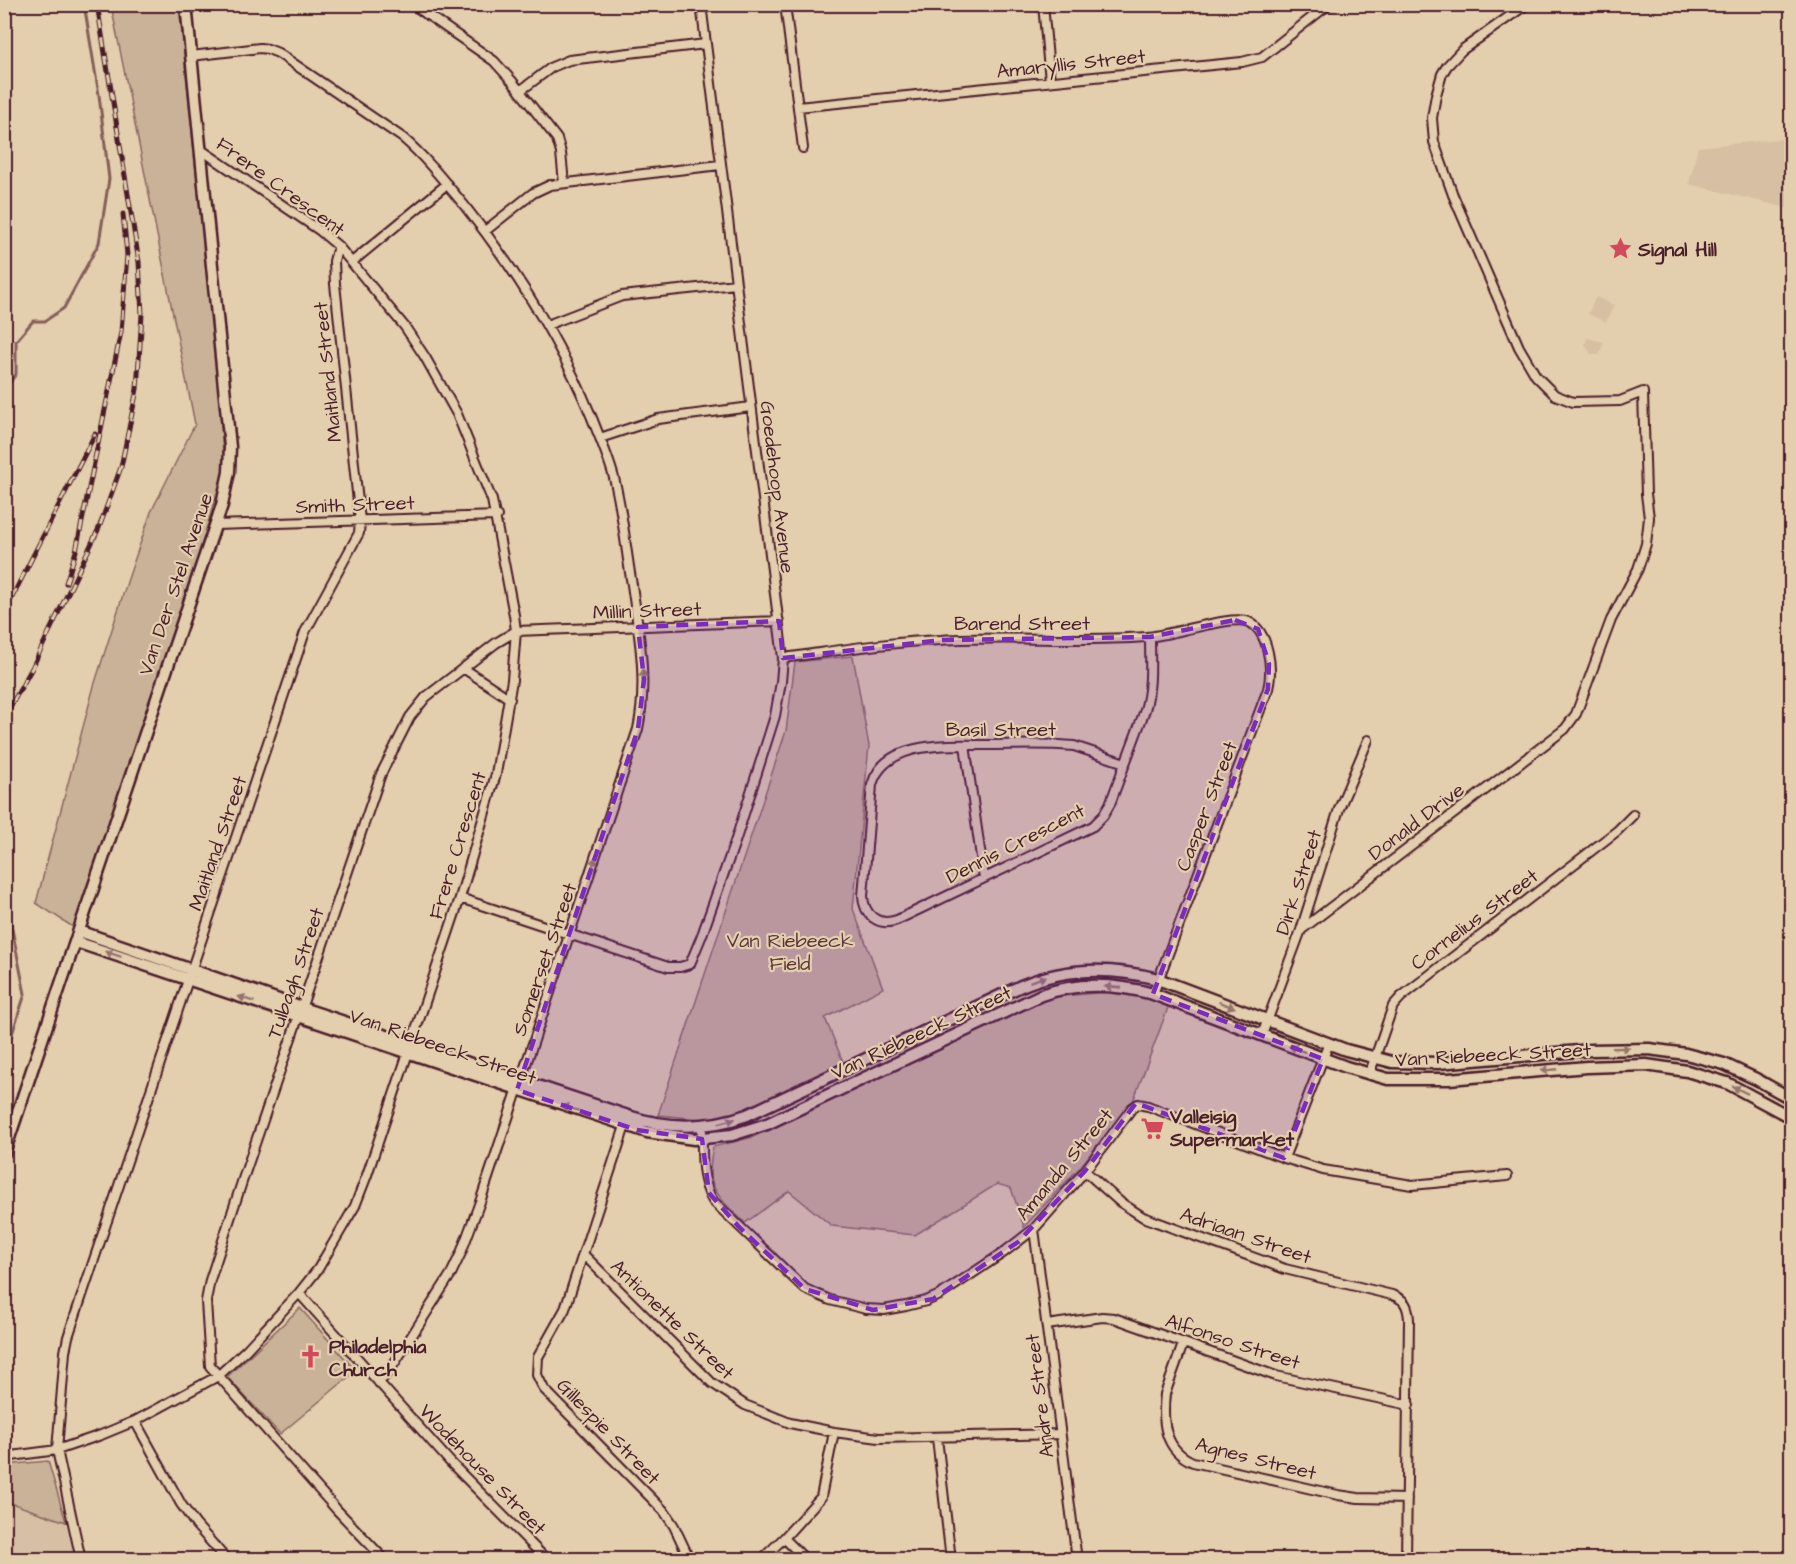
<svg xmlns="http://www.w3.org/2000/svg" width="1796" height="1564" font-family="'Architects Daughter',sans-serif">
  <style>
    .built { fill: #d6bfa2 }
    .green { fill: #cab298; stroke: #8a6862; stroke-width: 1.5 }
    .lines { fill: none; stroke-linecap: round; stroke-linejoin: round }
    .stream { stroke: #825f5a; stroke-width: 3 }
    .street-casing { stroke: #4a1f2b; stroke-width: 12 }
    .secondary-casing { stroke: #4a1f2b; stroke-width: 15 }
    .street { stroke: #e3cead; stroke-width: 8 }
    .secondary { stroke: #e3cead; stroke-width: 10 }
    .rail-casing { stroke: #4a1f2b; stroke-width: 5 }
    .rail { stroke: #e3cead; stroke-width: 3; stroke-dasharray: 9; stroke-linecap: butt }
    .oneway { fill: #96766c }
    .marked { fill: #7b2cbf; fill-opacity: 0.2; stroke: #7b2cbf; stroke-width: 4.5; stroke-dasharray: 12 8; stroke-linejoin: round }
    .labels { text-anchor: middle; stroke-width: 4.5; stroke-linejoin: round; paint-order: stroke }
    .street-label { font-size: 20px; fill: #4a1f2b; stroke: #e3cead }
    .poi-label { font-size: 20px; font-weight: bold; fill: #4a1f2b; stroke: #e3cead; text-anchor: start }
    .park-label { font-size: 20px; fill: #5d353b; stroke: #e3cead }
  </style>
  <rect width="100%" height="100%" fill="#e3cead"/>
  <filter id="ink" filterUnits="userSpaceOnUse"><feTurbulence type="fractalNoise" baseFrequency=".0167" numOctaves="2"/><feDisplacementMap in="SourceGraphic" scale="12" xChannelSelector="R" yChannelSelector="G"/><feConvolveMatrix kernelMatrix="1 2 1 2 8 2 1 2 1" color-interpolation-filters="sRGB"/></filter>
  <g filter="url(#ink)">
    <path class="built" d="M 1791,138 L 1791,209 L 1689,184 L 1698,147 Z
      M 1596,297 L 1614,305 L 1606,322 L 1588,314 Z
      M 1587,338 L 1604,342 L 1599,355 L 1591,354 L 1585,344 Z
      M 5,1501 L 66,1522 L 75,1559 L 5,1560 Z"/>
    <path class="green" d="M 111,5 L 179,5 L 218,384 L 224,469 L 161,683 L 79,931 L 36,903 L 94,686 L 128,579 L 151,512 L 195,424 Z
      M 853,656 L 869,746 L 853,909 L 883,988 L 825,1018 L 844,1064 L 737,1113 L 701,1119 L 658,1115 L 786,731 L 795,662 Z
      M 1108,992 L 1152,999 L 1169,1005 L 1134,1099 L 1080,1167 L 1024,1227 L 1011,1188 L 997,1184 L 915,1235 L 832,1226 L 789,1191 L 745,1223 C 718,1197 704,1187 713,1147 L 753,1137 L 1051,997 Z
      M 300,1308 L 356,1371 L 280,1434 L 227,1377 Z
      M 48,1461 L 66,1522 L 5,1501 L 5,1465 Z"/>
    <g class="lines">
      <path class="stream" d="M 4,390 L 16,374 L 16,341 L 33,321 L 45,321 L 64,308 L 99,243 L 109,179 L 99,95 L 84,4
        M 4,904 L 8,909 L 25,994 L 4,1059"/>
      <defs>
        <path id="street" d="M 412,4 L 494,61 L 512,81 L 557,139 L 561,153 L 564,183
          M 785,4 L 803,148
          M 1043,4 L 1050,81
          M 426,14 L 432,4
          M 191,56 L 260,48 L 268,49 L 278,53 L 403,138 C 426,158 444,181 464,205 C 516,270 560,340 592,418 C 600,439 610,460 615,482 C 623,515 626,551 632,585 C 639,634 648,681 638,729 L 481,1199 L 461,1253 L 451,1274 L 392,1367 L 379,1383
          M 520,91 L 552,67 L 569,60 L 706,44
          M 798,107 L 1242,62 L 1262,57 L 1329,4
          M 485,231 L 533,193 L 550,185 L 720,165
          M 352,262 L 447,184
          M 547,325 L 622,296 L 736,284
          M 600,438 L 658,419 L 751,407
          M 215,525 L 497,516
          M 783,658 C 835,651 888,642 941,640 C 1009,636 1078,642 1146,637 C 1169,636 1233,614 1249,622 C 1269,632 1273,669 1268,689 L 1153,994
          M 463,668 L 510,699
          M 965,745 L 984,878
          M 1125,763 L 1074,746 L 1059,745 C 1035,744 1010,745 985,745 C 949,745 884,740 872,785 L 863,896 C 864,915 878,927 897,920 L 1093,826 L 1103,816 L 1110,804 L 1145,710 C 1152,686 1150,662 1150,637
          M 460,898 L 668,967 L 680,967 L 690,964 L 702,935 L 736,839 L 775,716 L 781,682 L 783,658 L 701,4
          M 1301,930 L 1565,729 L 1576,714 L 1611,620 L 1638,569 L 1646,544 L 1649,518 L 1646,494 L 1643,392 L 1620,401 L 1573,402 L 1555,395 L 1536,376 L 1519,347 L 1453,195 L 1434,142 L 1432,118 L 1436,95 L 1442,74 L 1447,66 L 1462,50 L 1527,4
          M 1262,1035 L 1301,930 L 1339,809 L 1368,740
          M 1369,1075 L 1393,1006 L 1401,997 L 1617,831 L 1633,815
          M 627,1120 L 565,1309 L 538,1357 L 537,1375 L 544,1389 L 664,1511 L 674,1526 L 690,1560
          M 702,1125 C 702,1149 700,1180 713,1201 L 805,1289 L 830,1300 L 866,1309 L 884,1310 L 906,1306 L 926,1301 L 940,1295 L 1003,1253 L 1034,1229 L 1085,1171 L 1132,1108 L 1138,1104 L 1148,1106 L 1284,1158 L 1323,1170 L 1412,1185 L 1507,1176
          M 1284,1158 L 1329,1043
          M 1085,1171 L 1120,1202 L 1143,1217 L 1285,1269 L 1392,1295 C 1405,1299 1408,1306 1409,1319 L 1406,1560
          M 1034,1229 L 1077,1560
          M 584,1255 L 712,1383 L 745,1405 L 790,1423 L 834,1432 L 879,1438 L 1060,1434
          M 299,1293 L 451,1463 L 547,1560
          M 1047,1325 L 1102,1317 L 1114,1318 L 1276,1376 L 1409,1405
          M 1183,1344 L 1165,1394 C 1162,1422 1164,1450 1193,1462 L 1338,1495 L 1358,1498 L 1407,1499
          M 135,1421 L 181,1504 L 196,1525 L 227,1560
          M 937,1438 L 951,1560
          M 4,1457 L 57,1450 L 101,1435 L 135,1421 L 218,1376 L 246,1350 L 299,1293 L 318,1269 L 355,1206 L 367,1175 L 460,898 L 496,774 L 512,680 L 516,631 L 514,615 L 492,500 L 457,414 L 425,357 L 405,327 L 338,246 L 319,230 L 200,149
          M 784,1538 L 806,1560
          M 81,1560 L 57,1450 L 65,1352 L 68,1337 L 305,632 L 359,533 L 360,521 L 335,284 L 334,261 L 338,246
          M 385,1560 L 337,1510 L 210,1366 L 206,1301 L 210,1280 L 242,1182 L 381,774 L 410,717 L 426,697 L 496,643 L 516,631 L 779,621
          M 761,1560 L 784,1538 L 821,1497 L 834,1432"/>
        <path id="secondary" d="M 79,931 L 302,1008 L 628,1116 C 668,1129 708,1129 747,1115 L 1021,986 C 1065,967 1112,967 1158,979 L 1346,1050 L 1392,1062 L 1438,1063 L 1591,1050 L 1649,1049 L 1686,1054 L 1724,1064 L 1756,1079 L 1792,1099
          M 76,942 L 647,1132 L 694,1139 L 732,1135 L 767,1124 L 788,1114 L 1041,995 C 1077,982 1117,984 1153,994 L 1346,1067 L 1388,1079 L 1449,1079 L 1587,1067 L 1646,1065 L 1687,1071 L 1727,1083 L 1792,1118
          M 4,1153 L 222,505 L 229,472 L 230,447 L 186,4"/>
      </defs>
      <use href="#street" class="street-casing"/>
      <use href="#secondary" class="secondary-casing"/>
      <use href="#street" class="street"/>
      <use href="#secondary" class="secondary"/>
      <defs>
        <path id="rail" d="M 66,583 L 76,551 L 121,332 L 127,255 L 123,214
          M 4,613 L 95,434
          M 4,718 L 32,668 L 99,528 L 121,467 L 137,389 L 142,314 L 139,262 L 97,4"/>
      </defs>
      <use href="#rail" class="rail-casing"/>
      <use href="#rail" class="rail"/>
    </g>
    <defs><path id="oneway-solid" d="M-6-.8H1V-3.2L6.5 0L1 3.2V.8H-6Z" transform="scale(1.5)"/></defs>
    <g class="oneway">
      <use href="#oneway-solid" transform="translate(643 678) rotate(-92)"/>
      <use href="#oneway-solid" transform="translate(593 865) rotate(-71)"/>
      <use href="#oneway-solid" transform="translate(113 954) rotate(-162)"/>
      <use href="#oneway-solid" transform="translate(1038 979) rotate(-18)"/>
      <use href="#oneway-solid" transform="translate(1113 987) rotate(-177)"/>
      <use href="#oneway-solid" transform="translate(246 999) rotate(-162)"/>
      <use href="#oneway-solid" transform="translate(1227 1005) rotate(20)"/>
      <use href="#oneway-solid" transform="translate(1621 1048) rotate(-2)"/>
      <use href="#oneway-solid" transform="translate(1297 1049) rotate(-159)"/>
      <use href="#oneway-solid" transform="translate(1549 1070) rotate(175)"/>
      <use href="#oneway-solid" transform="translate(1740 1090) rotate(-154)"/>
      <use href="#oneway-solid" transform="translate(570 1108) rotate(-162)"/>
      <use href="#oneway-solid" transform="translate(727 1121) rotate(-15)"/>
    </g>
  </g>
  <path class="marked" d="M 1235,620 L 1258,629 L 1269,664 L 1268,689 L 1153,994 L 1323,1059 L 1284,1158 L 1136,1103 L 1085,1171 L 1018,1242 L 933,1299 L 873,1310 L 805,1289 L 739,1227 L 709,1193 L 702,1139 L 637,1130 L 517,1090 L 638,729 L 644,679 L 638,627 L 779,621 L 783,658 L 943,640 L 1150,637 Z"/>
  <defs>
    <symbol id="sight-bare" viewBox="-9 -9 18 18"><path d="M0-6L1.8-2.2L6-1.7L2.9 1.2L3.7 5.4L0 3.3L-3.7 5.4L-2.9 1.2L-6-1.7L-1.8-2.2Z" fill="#d1495b" stroke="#e3cead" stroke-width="2.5" paint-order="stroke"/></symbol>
    <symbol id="supermarket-bare" viewBox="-9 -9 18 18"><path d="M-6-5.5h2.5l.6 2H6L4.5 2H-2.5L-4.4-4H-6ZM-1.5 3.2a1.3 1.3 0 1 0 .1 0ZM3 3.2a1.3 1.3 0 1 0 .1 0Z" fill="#d1495b" stroke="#e3cead" stroke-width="2.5" paint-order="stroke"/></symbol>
    <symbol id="church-bare" viewBox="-9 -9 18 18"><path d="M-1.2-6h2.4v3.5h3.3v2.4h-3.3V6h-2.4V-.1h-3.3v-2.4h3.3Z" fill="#d1495b" stroke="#e3cead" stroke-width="2.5" paint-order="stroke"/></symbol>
  </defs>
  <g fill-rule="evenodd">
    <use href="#sight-bare" x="1604" y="232" width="33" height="33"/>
    <use href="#supermarket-bare" x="1136" y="1112" width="33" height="33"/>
    <use href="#church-bare" x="294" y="1340" width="33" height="33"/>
  </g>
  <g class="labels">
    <g class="street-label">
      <text transform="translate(1071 63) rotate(-6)" y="7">Amaryllis Street</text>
      <text transform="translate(281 186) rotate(36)" y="7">Frere Crescent</text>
      <text transform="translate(327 372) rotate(-96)" y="7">Maitland Street</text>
      <text transform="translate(778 487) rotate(83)" y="7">Goedehoop Avenue</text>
      <text transform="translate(355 504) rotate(-2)" y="7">Smith Street</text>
      <text transform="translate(175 584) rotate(-71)" y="7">Van Der Stel Avenue</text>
      <text transform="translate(647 610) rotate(-2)" y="7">Millin Street</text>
      <text x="1022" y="630">Barend Street</text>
      <text x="1001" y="736">Basil Street</text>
      <text transform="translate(1206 806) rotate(-69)" y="7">Casper Street</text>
      <text transform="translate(1416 821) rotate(-37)" y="7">Donald Drive</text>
      <text transform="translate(217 843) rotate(-71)" y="7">Maitland Street</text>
      <text transform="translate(1015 843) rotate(-27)" y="7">Dennis Crescent</text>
      <text transform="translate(457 845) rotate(-73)" y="7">Frere Crescent</text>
      <text transform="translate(1298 882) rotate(-72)" y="7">Dirk Street</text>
      <text transform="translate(1474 919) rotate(-37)" y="7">Cornelius Street</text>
      <text transform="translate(544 959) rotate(-71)" y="7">Somerset Street</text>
      <text transform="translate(295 973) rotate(-71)" y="7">Tulbagh Street</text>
      <text transform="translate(921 1032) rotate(-25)" y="7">Van Riebeeck Street</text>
      <text transform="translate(443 1046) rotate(19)" y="7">Van Riebeeck Street</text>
      <text transform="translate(1493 1054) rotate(-3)" y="7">Van Riebeeck Street</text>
      <text transform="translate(1064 1164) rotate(-50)" y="7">Amanda Street</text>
      <text transform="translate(1246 1235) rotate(19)" y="7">Adriaan Street</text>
      <text transform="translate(673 1319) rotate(44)" y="7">Antionette Street</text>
      <text transform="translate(1233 1341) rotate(18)" y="7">Alfonso Street</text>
      <text transform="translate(1039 1396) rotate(-97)" y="7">Andre Street</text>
      <text transform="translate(609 1431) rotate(46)" y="7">Gillespie Street</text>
      <text transform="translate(1256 1458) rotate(14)" y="7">Agnes Street</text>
      <text transform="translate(483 1469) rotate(46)" y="7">Wodehouse Street</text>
    </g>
    <g class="poi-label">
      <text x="1638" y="256">Signal Hill</text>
      <text x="1170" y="1123">Valleisig<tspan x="1170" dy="23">Supermarket</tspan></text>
      <text x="329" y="1353">Philadelphia<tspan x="329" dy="23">Church</tspan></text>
    </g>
    <g class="park-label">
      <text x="790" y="947">Van Riebeeck<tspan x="790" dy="23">Field</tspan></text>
    </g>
  </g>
  <rect width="1796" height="1564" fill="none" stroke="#e3cead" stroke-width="24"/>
  <rect x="12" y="12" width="1772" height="1540" fill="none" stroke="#4a1f2b" stroke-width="2" filter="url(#ink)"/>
</svg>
